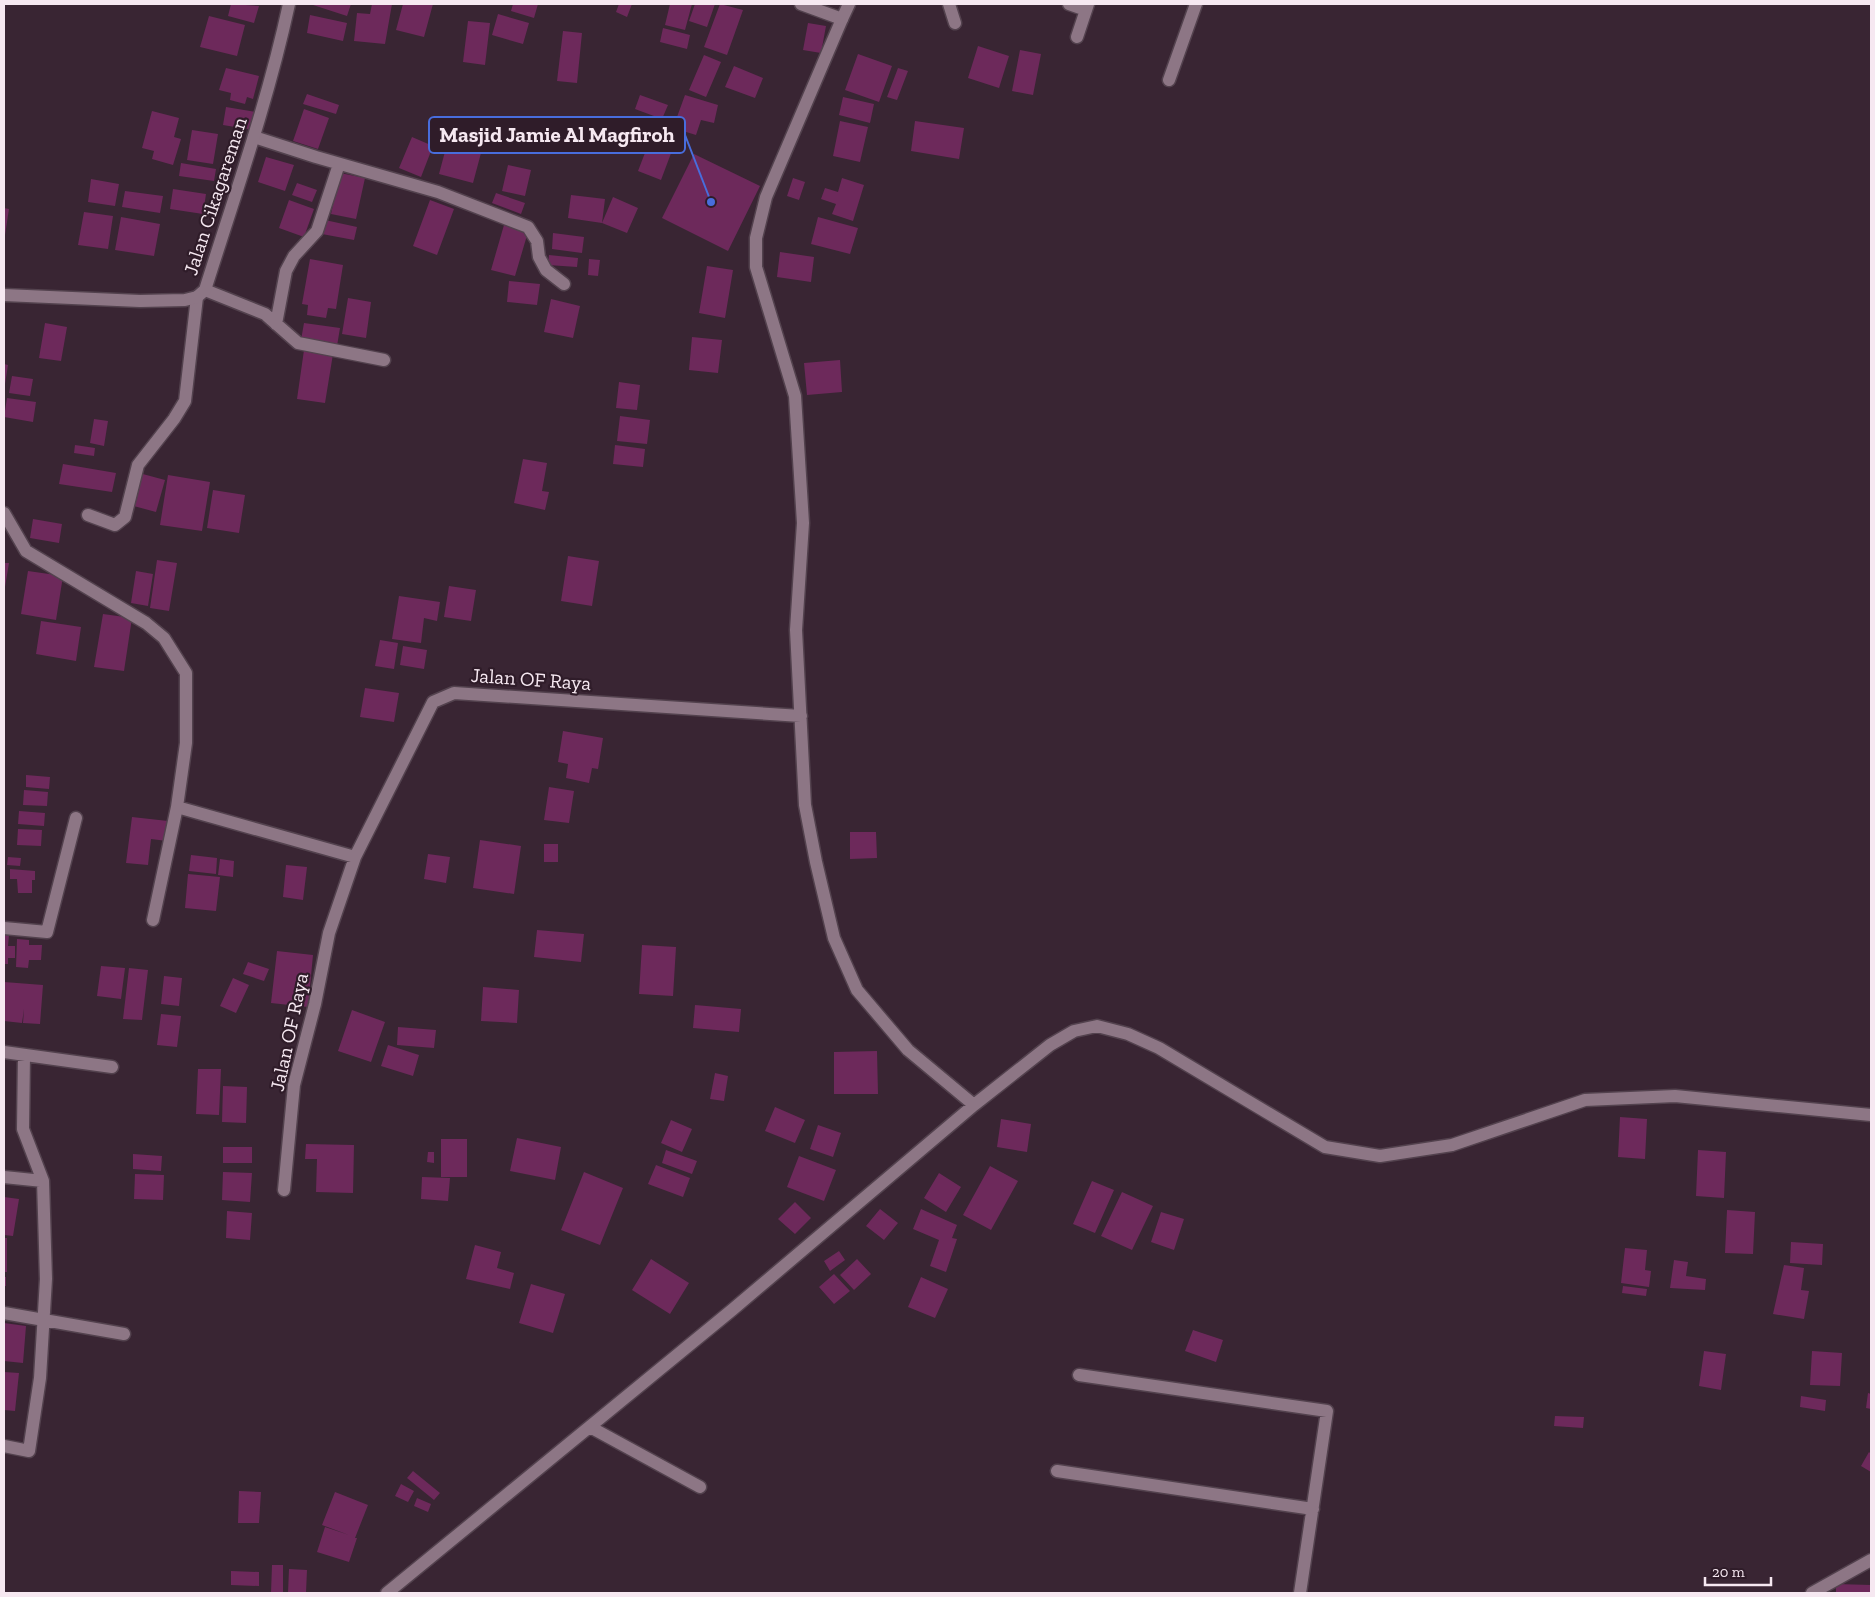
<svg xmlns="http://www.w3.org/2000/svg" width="1875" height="1597" font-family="'Zilla Slab',serif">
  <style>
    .building { fill: #6d295b }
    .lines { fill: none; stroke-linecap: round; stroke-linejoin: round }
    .street-casing { stroke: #53424e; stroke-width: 15 }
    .secondary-casing { stroke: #53424e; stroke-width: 15 }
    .street { stroke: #8d7685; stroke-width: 12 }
    .secondary { stroke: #8d7685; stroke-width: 12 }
    .labels { text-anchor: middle; stroke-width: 4.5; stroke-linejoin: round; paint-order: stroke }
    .street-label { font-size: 20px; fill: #f6e8f1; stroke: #2f1c29 }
    .leader { fill: none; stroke: #486ddd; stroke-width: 2 }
    .callout-dot { fill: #486ddd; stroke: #2f1c29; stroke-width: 2 }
    .callout { fill: #2f1c29; stroke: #486ddd; stroke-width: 2 }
    .callout-label { font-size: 21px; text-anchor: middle; font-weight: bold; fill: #f6e8f1 }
  </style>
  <rect width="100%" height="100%" fill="#392533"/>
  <path class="building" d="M 231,4 L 259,6 L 254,23 L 228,16 Z
    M 310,4 L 351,4 L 347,16 Z
    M 372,4 L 392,4 L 385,44 L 354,41 L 357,13 L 370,14 Z
    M 403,4 L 433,4 L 424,37 L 396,30 Z
    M 513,4 L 538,4 L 534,18 L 511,11 Z
    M 619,4 L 632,4 L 627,17 L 616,12 Z
    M 670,4 L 692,4 L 685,30 L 665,25 Z
    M 695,4 L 715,4 L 707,27 L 689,21 Z
    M 720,4 L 743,10 L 727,55 L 704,47 Z
    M 498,14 L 529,23 L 523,44 L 492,35 Z
    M 310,15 L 347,23 L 343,41 L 307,33 Z
    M 209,16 L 245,25 L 237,56 L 200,47 Z
    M 468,21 L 490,23 L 485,65 L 463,62 Z
    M 808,23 L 826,26 L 821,53 L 803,50 Z
    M 663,28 L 690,35 L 687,49 L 660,42 Z
    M 563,31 L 582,33 L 577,83 L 557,81 Z
    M 978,46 L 1009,56 L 999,88 L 968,78 Z
    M 1020,50 L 1041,54 L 1033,95 L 1012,91 Z
    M 858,54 L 892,66 L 879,102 L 845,90 Z
    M 704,55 L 721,62 L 706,97 L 689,90 Z
    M 734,66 L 763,78 L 755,98 L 725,87 Z
    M 226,68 L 259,76 L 253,99 L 247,97 L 245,104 L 230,100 L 231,93 L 219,90 Z
    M 898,68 L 908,71 L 897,100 L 887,97 Z
    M 307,94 L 339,105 L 336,114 L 303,104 Z
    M 640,95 L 668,105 L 662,119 L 635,109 Z
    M 685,95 L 718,105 L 714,123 L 701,120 L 696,135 L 673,128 Z
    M 843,97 L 874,104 L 870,123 L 839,115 Z
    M 226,107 L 256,112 L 253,130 L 223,125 Z
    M 304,109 L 329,118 L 318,149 L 293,141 Z
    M 152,111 L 179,118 L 174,137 L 181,139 L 173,165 L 152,159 L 154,151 L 142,148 Z
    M 840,121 L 868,127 L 860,162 L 833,156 Z
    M 915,121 L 964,128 L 959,159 L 911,151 Z
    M 192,130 L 218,134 L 213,164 L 187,160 Z
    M 653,132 L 676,140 L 661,180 L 638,171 Z
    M 412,137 L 433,146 L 421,177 L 399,168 Z
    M 447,144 L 481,153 L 473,183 L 439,174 Z
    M 694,154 L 760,186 L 728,251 L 662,218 Z
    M 266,157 L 294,165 L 285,191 L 258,182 Z
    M 181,163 L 216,169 L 214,181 L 179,176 Z
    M 508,165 L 531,170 L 525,196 L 502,191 Z
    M 340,173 L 365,178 L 356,219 L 331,214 Z
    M 793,178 L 805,182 L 799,200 L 787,196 Z
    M 842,178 L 864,185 L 853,221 L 832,214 L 836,204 L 821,199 L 825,188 L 838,192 Z
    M 91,179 L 119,184 L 115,206 L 88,202 Z
    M 297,183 L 317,190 L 312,202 L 292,195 Z
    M 173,189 L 206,194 L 203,214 L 170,209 Z
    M 125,191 L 163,196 L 160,213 L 122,207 Z
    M 496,193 L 525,203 L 521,214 L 492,203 Z
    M 571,195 L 605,199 L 602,223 L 568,218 Z
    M 613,197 L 638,208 L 627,233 L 602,223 Z
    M 289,200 L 314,209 L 304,237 L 279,228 Z
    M 430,200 L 454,209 L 437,255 L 413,246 Z
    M 4,208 L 9,209 L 5,235 L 4,235 Z
    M 84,212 L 113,216 L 108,249 L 78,245 Z
    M 121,217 L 160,224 L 154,256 L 115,250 Z
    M 818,217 L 858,228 L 850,254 L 811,244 Z
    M 325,220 L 357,227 L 354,240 L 322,234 Z
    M 504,225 L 528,232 L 515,276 L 491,270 Z
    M 553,233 L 584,237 L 582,253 L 552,249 Z
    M 780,252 L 814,257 L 811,282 L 777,277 Z
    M 549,255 L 578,258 L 577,267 L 548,265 Z
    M 310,259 L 343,265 L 336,309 L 328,308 L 326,318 L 307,315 L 308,305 L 302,304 Z
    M 589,259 L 600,260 L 598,276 L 588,275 Z
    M 707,266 L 733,270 L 725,318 L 699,313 Z
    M 509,281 L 540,284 L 537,305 L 507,302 Z
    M 348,298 L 371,302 L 366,338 L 342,334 Z
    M 551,299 L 580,306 L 573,338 L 544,332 Z
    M 45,323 L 67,327 L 61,361 L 39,358 Z
    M 304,323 L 340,328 L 337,346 L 301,340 Z
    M 692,337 L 722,340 L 718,373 L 689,370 Z
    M 304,350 L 333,354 L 325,403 L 297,399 Z
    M 840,360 L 842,392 L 807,395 L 804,363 Z
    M 4,364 L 8,365 L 5,384 L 4,384 Z
    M 12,376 L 33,379 L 30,396 L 9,393 Z
    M 619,382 L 640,385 L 637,410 L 616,408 Z
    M 7,398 L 36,402 L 33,422 L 4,417 Z
    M 620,416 L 650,420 L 647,444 L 617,441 Z
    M 94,419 L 108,421 L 104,446 L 90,443 Z
    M 75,445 L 95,448 L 94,456 L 74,453 Z
    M 615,445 L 645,449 L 643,467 L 613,464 Z
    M 523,459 L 547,463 L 542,491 L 549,492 L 545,510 L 514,503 Z
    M 63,464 L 116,473 L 112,492 L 59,484 Z
    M 139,473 L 165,480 L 156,512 L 130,505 Z
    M 168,475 L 210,482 L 202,531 L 160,525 Z
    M 213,490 L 245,495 L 239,533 L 207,528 Z
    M 33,519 L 62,524 L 59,543 L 30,538 Z
    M 568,556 L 599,561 L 592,606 L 561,601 Z
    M 157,560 L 177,563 L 169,611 L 150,608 Z
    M 4,563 L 9,563 L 5,587 L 4,587 Z
    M 28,571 L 63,576 L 56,620 L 21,614 Z
    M 136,571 L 153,574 L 148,606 L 131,603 Z
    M 449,586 L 476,590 L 471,621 L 444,617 Z
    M 399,596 L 440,602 L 437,621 L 424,618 L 421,643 L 392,639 Z
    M 103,614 L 132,618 L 124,671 L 94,667 Z
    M 41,621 L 81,627 L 76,661 L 36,654 Z
    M 380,640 L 398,643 L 394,669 L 375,666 Z
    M 403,646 L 427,650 L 424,669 L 400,665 Z
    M 365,688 L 399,693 L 394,722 L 360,717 Z
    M 563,731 L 603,738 L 598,769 L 592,768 L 589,783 L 566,778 L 568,764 L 558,762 Z
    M 26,775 L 50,777 L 49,789 L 26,787 Z
    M 549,787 L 574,791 L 569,823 L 544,820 Z
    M 24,790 L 48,792 L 47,806 L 23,805 Z
    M 19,811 L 45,813 L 44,826 L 18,824 Z
    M 132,817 L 168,821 L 167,841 L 151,839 L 148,865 L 126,863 Z
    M 18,829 L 42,830 L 41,846 L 17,845 Z
    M 850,832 L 876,832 L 877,858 L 850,859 Z
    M 480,840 L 521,846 L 514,894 L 473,888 Z
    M 544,844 L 558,844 L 558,862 L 544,862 Z
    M 428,854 L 450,857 L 446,883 L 424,879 Z
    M 191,855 L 217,858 L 216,874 L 189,871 Z
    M 8,857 L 21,858 L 20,866 L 7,865 Z
    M 220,859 L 234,861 L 233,877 L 218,875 Z
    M 286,865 L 307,867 L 303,900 L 283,897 Z
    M 10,869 L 35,871 L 35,880 L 32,880 L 32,893 L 18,893 L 17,879 L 10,879 Z
    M 188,874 L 220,877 L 216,911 L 185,908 Z
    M 537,930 L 584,934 L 581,962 L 534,957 Z
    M 4,935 L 9,935 L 8,946 L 15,946 L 15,958 L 8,958 L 8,964 L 4,964 Z
    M 17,939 L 29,940 L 29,945 L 42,945 L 41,960 L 29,960 L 28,968 L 16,967 Z
    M 642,945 L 676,947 L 673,996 L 639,994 Z
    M 277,951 L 313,955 L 308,1007 L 271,1003 Z
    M 248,962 L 269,969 L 264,981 L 243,974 Z
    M 101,966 L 125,968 L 121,999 L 97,996 Z
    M 129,968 L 148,970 L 142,1020 L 123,1019 Z
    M 164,976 L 182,978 L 179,1006 L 161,1004 Z
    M 233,978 L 249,985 L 236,1013 L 220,1006 Z
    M 4,982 L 43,985 L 40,1024 L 23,1023 L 24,1009 L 22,1023 L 4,1021 Z
    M 483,987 L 519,990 L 517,1023 L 481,1021 Z
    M 695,1005 L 741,1009 L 739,1032 L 693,1028 Z
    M 352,1010 L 385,1022 L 371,1062 L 338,1051 Z
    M 161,1014 L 181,1016 L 177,1047 L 157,1045 Z
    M 398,1027 L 436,1030 L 434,1048 L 397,1045 Z
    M 388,1045 L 419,1055 L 413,1076 L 381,1066 Z
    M 877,1051 L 878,1094 L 834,1094 L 834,1052 Z
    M 198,1069 L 221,1069 L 219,1115 L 196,1114 Z
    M 715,1073 L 728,1076 L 724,1101 L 710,1099 Z
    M 223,1086 L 247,1087 L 246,1123 L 222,1122 Z
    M 775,1107 L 805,1120 L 795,1143 L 765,1131 Z
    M 1620,1117 L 1647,1119 L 1645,1159 L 1618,1157 Z
    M 1001,1119 L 1031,1124 L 1027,1152 L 997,1147 Z
    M 671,1120 L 692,1129 L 682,1152 L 661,1143 Z
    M 818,1125 L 841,1133 L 833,1157 L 810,1149 Z
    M 517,1138 L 561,1147 L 555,1180 L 510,1171 Z
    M 441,1139 L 467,1139 L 467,1177 L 441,1177 Z
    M 306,1144 L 354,1145 L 353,1193 L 316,1192 L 317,1159 L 305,1159 Z
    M 223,1147 L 252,1147 L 252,1163 L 223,1163 Z
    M 666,1150 L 697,1161 L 692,1174 L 662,1163 Z
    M 1698,1150 L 1726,1152 L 1724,1198 L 1696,1196 Z
    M 428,1152 L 434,1152 L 434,1163 L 427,1162 Z
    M 133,1154 L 162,1156 L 161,1171 L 133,1169 Z
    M 799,1156 L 836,1170 L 824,1201 L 787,1187 Z
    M 656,1165 L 690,1178 L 683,1197 L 648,1184 Z
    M 990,1166 L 1018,1181 L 991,1230 L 963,1215 Z
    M 223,1172 L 252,1173 L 250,1202 L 222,1200 Z
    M 584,1172 L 623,1188 L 600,1245 L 561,1230 Z
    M 939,1173 L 961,1187 L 946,1212 L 924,1198 Z
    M 135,1174 L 164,1175 L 163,1200 L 134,1199 Z
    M 422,1177 L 450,1178 L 448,1201 L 421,1199 Z
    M 1092,1181 L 1114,1190 L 1095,1233 L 1073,1224 Z
    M 1122,1192 L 1153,1206 L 1132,1250 L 1101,1236 Z
    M 4,1197 L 19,1199 L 13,1236 L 4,1235 Z
    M 795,1202 L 811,1218 L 795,1234 L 778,1219 Z
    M 880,1209 L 898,1223 L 884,1240 L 866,1226 Z
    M 921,1209 L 957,1225 L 952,1238 L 957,1239 L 946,1272 L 930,1266 L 939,1240 L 913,1229 Z
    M 1727,1210 L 1755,1212 L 1753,1254 L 1725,1253 Z
    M 227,1211 L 252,1213 L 250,1240 L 226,1238 Z
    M 1161,1212 L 1184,1219 L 1174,1250 L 1151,1242 Z
    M 4,1238 L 7,1238 L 7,1272 L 4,1272 Z
    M 1791,1242 L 1823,1244 L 1822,1265 L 1790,1263 Z
    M 475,1245 L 501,1252 L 497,1268 L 514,1273 L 510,1289 L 466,1279 Z
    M 1625,1248 L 1647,1250 L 1645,1270 L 1651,1271 L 1649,1287 L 1621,1283 Z
    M 839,1251 L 845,1260 L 830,1271 L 824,1261 Z
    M 651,1259 L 689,1283 L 670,1314 L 632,1290 Z
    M 857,1259 L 871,1274 L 854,1290 L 840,1275 Z
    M 1674,1260 L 1688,1262 L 1686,1276 L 1706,1279 L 1705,1290 L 1670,1288 Z
    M 1784,1265 L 1804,1268 L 1801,1290 L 1809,1291 L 1804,1319 L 1773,1314 Z
    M 834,1274 L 850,1291 L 834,1304 L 819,1287 Z
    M 4,1277 L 6,1277 L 6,1286 L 4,1286 Z
    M 921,1277 L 948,1289 L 935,1318 L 908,1307 Z
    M 531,1284 L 565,1294 L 553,1333 L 519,1323 Z
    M 1623,1286 L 1647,1289 L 1646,1296 L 1622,1293 Z
    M 4,1323 L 26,1326 L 23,1363 L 4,1361 Z
    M 1193,1330 L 1223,1340 L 1216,1362 L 1185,1351 Z
    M 1704,1351 L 1726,1354 L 1721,1390 L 1699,1386 Z
    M 1812,1351 L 1842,1353 L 1840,1386 L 1810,1385 Z
    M 4,1372 L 19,1373 L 15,1411 L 4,1410 Z
    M 1868,1393 L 1871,1394 L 1871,1409 L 1866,1408 Z
    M 1801,1396 L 1826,1400 L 1825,1411 L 1800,1407 Z
    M 1555,1416 L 1584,1417 L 1583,1428 L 1554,1426 Z
    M 1869,1452 L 1871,1454 L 1871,1472 L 1861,1466 Z
    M 413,1471 L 440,1493 L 434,1500 L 407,1478 Z
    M 401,1484 L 414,1491 L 408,1502 L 395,1496 Z
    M 239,1491 L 261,1492 L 259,1523 L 238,1523 Z
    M 335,1492 L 368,1505 L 355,1538 L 357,1538 L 349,1562 L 317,1552 L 325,1527 L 349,1535 L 322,1525 Z
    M 417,1498 L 431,1504 L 428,1512 L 414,1506 Z
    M 272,1565 L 283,1565 L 283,1593 L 271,1593 Z
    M 289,1569 L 307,1570 L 306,1593 L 288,1593 Z
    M 231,1571 L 259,1572 L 259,1586 L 231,1585 Z
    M 1836,1584 L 1871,1585 L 1871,1593 L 1836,1593 Z"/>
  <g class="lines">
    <defs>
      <path id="street" d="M 949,4 L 955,23
        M 1069,4 L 1086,10
        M 842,19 L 766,197 L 756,238 L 756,267 L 795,396 L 803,523 L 796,630 L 805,805 L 816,862 L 834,938 L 857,990 L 908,1050 L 974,1105
        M 1077,37 L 1088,4
        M 1169,80 L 1196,4
        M 254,137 L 316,157 L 438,192 L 528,227 L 537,241 L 539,257 L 546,270 L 564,284
        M 205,290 L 265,314 L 298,343 L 384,360
        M 276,324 L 286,271 L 294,256 L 317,231 L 339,164
        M 4,513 L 26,551 L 146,623 L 164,638 L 186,673 L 186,743 L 177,807 L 153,920
        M 88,515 L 115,525 L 125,517 L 138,465 L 174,419 L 185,401 L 197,297
        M 177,807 L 355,857
        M 4,928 L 47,932 L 76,818
        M 4,1052 L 112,1067
        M 4,1177 L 43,1181
        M 284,1190 L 294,1085 L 315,1004 L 329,933 L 355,857 L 433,702 L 454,693 L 801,716
        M 4,1313 L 124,1334
        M 1079,1375 L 1327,1411 L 1300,1593
        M 590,1427 L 700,1487
        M 4,1446 L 29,1451 L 40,1378 L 46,1279 L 43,1181 L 23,1129 L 24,1055
        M 1057,1471 L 1313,1509
        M 387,1593 L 732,1310 L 974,1105 L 1050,1045 L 1074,1031 L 1097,1026 L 1128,1034 L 1159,1048 L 1325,1147 L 1380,1156 L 1452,1145 L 1585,1100 L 1675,1096 L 1871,1115
        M 1812,1593 L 1871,1560"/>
      <path id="secondary" d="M 801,4 L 842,19 L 849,4
        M 4,295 L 140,301 L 185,300 L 197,297 L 205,290 C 235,195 268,101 289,4"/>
    </defs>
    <use href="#street" class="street-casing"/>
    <use href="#secondary" class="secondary-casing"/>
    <use href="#street" class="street"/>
    <use href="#secondary" class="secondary"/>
  </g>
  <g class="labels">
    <g class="street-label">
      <text transform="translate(215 196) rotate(-72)" y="7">Jalan Cikagareman</text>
      <text transform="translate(531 679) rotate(4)" y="7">Jalan OF Raya</text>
      <text transform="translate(289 1032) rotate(-78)" y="7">Jalan OF Raya</text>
    </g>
  </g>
  <path class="leader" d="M711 202L685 135"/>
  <circle class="callout-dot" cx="711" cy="202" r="5"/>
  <rect class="callout" x="429" y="117" width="256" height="36" rx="5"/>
  <g class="callout-label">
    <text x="557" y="142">Masjid Jamie Al Magfiroh</text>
  </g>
  <rect width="1875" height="1597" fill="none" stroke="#f6e8f1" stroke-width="10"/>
  <path d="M1705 1577v8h66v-8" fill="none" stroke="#f6e8f1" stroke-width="2.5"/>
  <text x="1712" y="1577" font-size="15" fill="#f6e8f1" stroke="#2f1c29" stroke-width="4" paint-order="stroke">20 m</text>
</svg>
